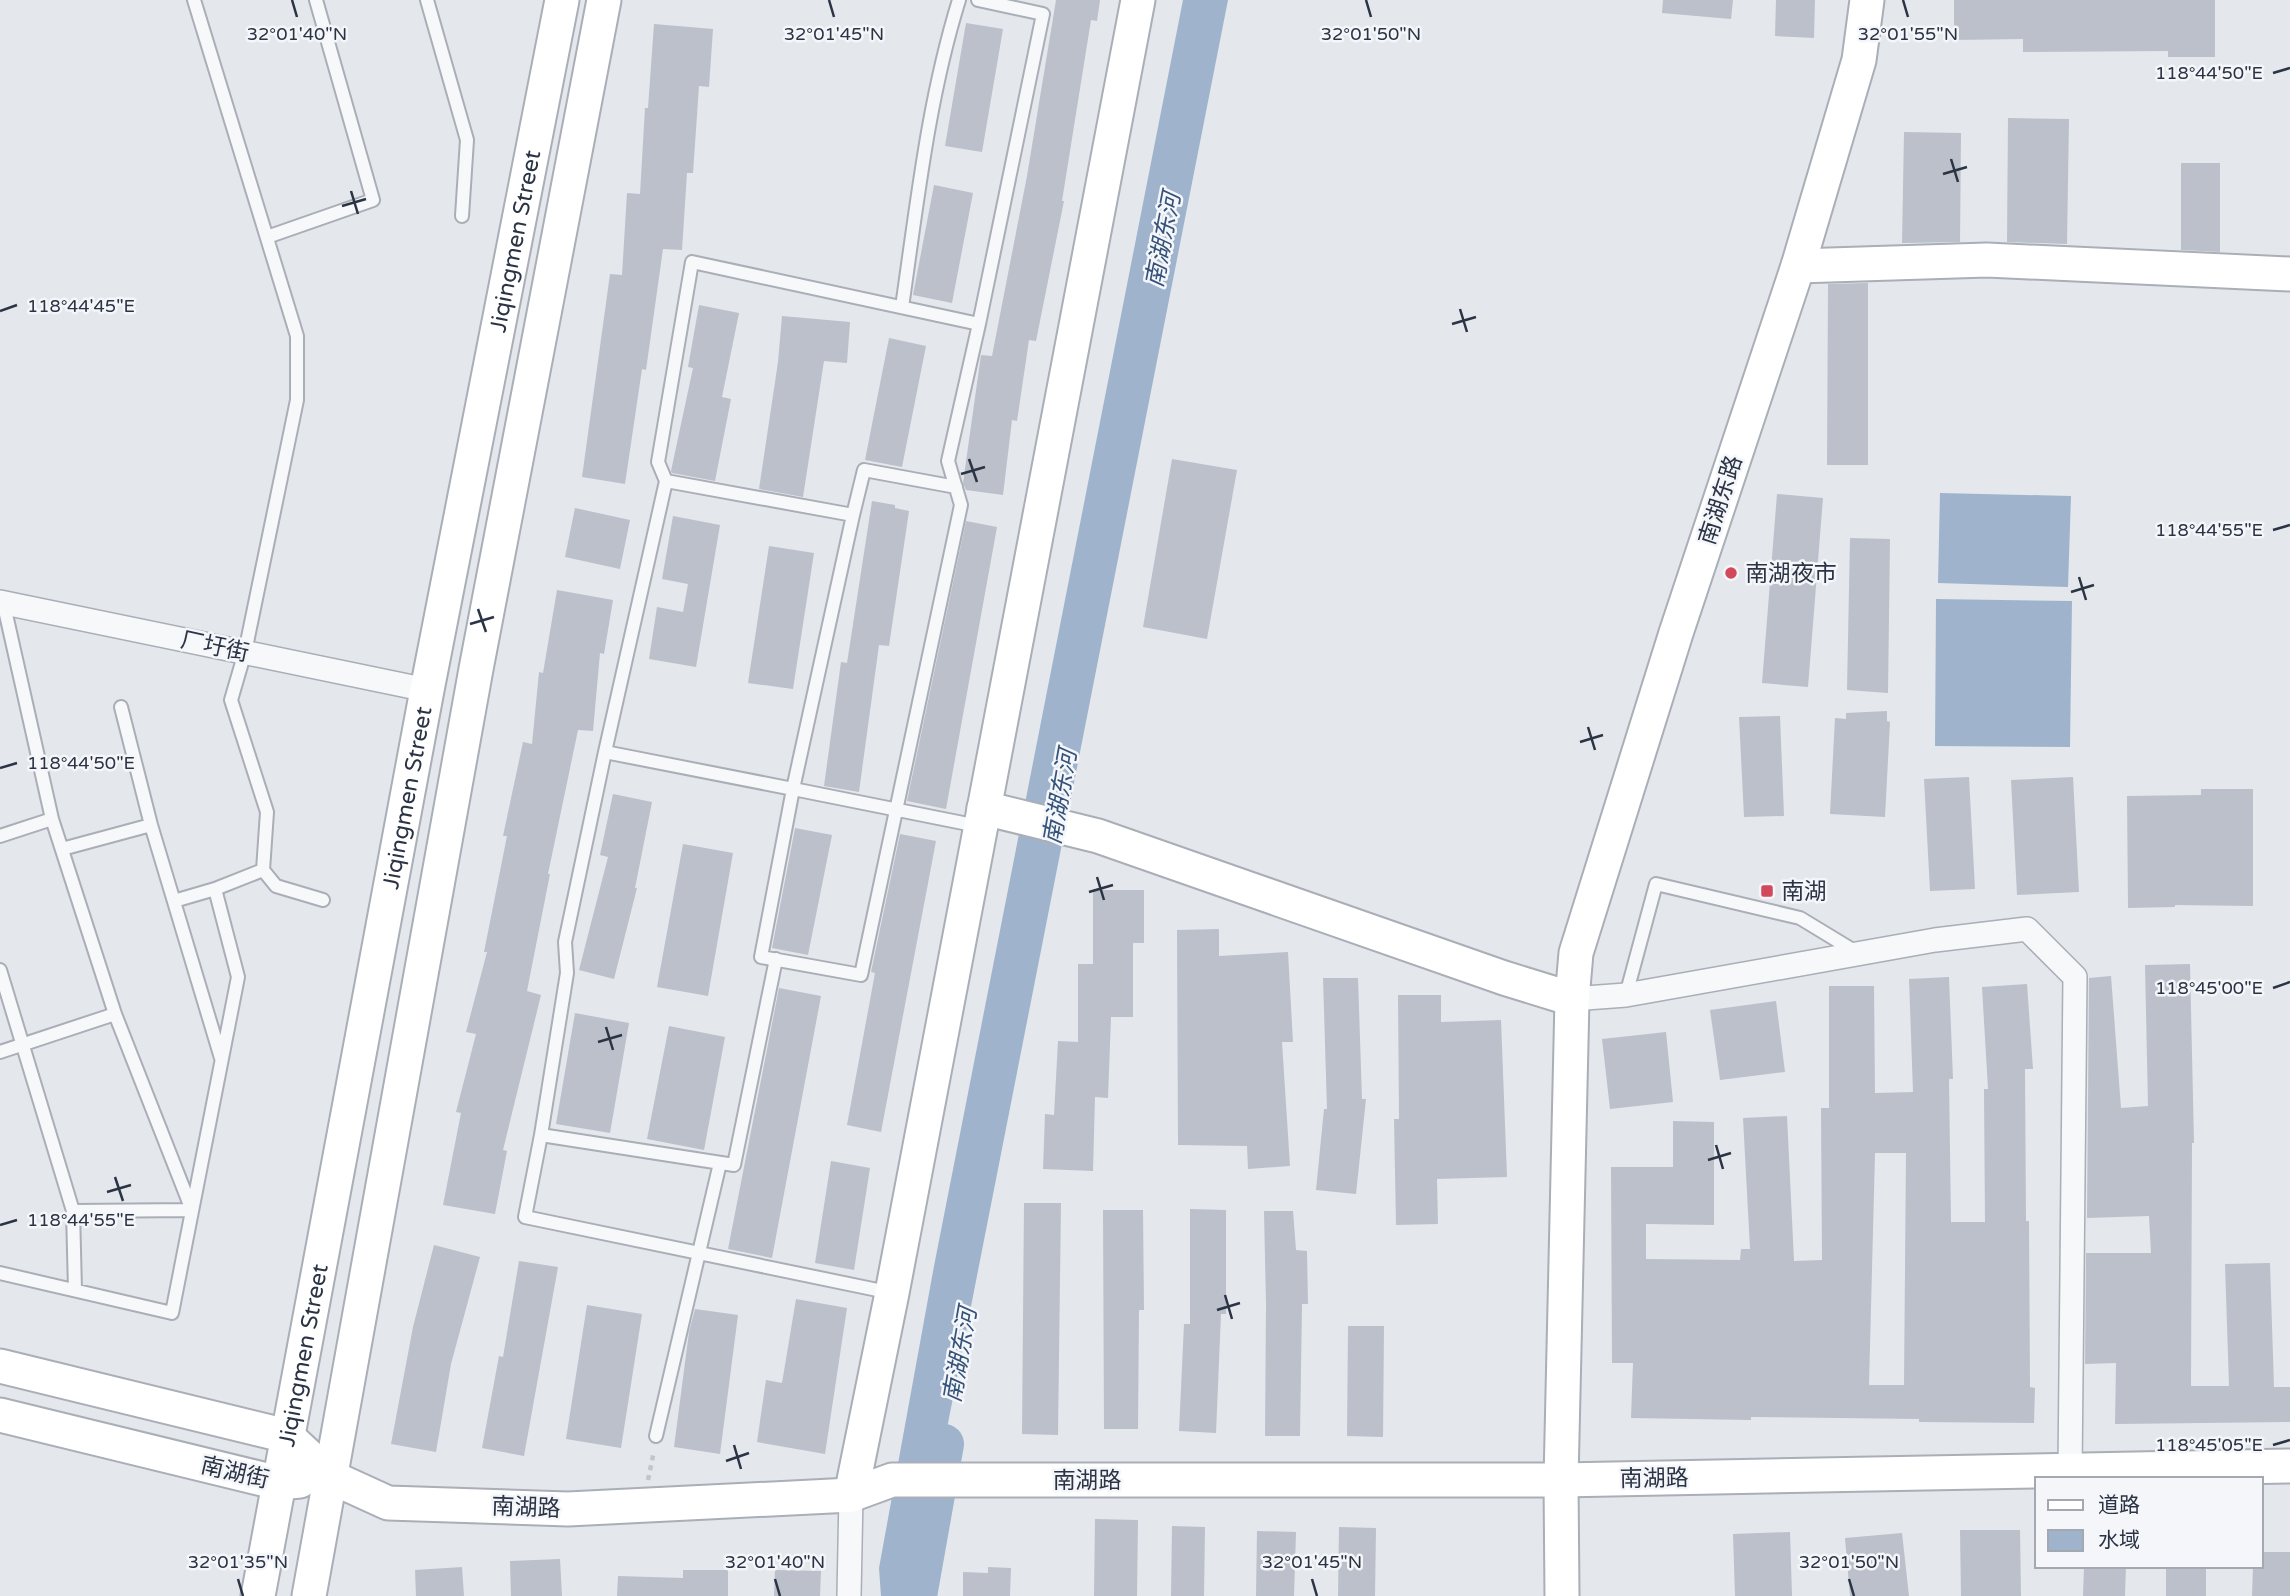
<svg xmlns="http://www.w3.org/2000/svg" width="2290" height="1596" font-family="'Varela Round','Noto Sans SC',sans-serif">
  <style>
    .water { fill: #9fb4cc }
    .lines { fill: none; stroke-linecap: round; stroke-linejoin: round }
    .river { stroke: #9fb4cc; stroke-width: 40 }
    .building { fill: #bbc0ca; fill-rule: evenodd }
    .lane-casing { stroke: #a9aeb7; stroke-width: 16 }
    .street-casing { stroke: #a9aeb7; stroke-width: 26 }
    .secondary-casing { stroke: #a9aeb7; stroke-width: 37 }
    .path { stroke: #c2c5cb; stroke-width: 4.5; stroke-dasharray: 5 5; stroke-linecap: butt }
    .lane { stroke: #f7f8fa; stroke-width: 12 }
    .street { stroke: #f7f8fa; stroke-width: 23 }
    .secondary { stroke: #fff; stroke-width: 33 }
    .ticks { fill: none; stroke: #2b3445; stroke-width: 2.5 }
    .poi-dot { fill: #d1495b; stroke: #f4f6f9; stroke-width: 2.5 }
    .labels { text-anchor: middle; stroke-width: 5; stroke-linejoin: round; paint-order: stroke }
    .street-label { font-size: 23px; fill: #2b3445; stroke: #f4f6f9 }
    .poi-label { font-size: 23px; fill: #2b3445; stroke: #f4f6f9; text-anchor: start }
    .water-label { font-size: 24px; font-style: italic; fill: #34527a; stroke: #f4f6f9 }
    .ticks-label { font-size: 18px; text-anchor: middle; fill: #2b3445; stroke: #f4f6f9; stroke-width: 5; stroke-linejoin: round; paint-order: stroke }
  </style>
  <rect width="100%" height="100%" fill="#e4e7ec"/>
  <path class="water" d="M 1183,0 L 1228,0 L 914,1596 L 881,1596 L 879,1568 L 934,1266 Z
    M 1940,493 L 2071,496 L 2068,587 L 1938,583 Z
    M 1936,599 L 2072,601 L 2070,747 L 1935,746 Z"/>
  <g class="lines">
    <path class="river" d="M 917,1596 L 944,1444"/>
  </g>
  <path class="building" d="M 1056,0 L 1100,0 L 1097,21 L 1091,20 L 1062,201 L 1064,201 L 1036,341 L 1029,340 L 1017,421 L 1012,420 L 1003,495 L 966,490 L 963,483 L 981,355 L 992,356 L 1027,176 Z
    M 1663,0 L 1733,0 L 1731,19 L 1662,13 Z
    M 1776,0 L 1815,0 L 1814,38 L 1775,36 Z
    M 1954,0 L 2215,0 L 2215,57 L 2168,57 L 2168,51 L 2023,52 L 2023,39 L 1954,40 Z
    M 966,23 L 1003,29 L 982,152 L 945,146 Z
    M 654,24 L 713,29 L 709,87 L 699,86 L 693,173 L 687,173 L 682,250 L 663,249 L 646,370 L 642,369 L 625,484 L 582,477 L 610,274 L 622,275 L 627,193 L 640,194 L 645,108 L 648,108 Z
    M 2008,118 L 2069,119 L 2067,244 L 2007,242 Z
    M 1904,132 L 1961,133 L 1960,242 L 1902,243 Z
    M 2181,163 L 2220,163 L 2220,252 L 2181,250 Z
    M 934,185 L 973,193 L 952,303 L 913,295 Z
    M 1868,283 L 1868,465 L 1827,465 L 1828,284 Z
    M 699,305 L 739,313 L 722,397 L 731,399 L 715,481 L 672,473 L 671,471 L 693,368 L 688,367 Z
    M 782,316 L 850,322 L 847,363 L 824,361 L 803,497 L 759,489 L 778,362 Z
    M 889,338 L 926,346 L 902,467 L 865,460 Z
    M 1172,459 L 1237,470 L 1207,639 L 1143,627 Z
    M 1777,494 L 1823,498 L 1808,687 L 1762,683 Z
    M 872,501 L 895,505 L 895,508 L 909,511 L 889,646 L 879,645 L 859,792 L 824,786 L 841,662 L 847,663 Z
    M 575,508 L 630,520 L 620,569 L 565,557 Z
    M 673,516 L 720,525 L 696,667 L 649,659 L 657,607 L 683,612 L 688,584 L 662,579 Z
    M 966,521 L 997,527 L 946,809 L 907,801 Z
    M 1850,538 L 1890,539 L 1888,693 L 1847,690 Z
    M 769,546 L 814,553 L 793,689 L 748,683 Z
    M 557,590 L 613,600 L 604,654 L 600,653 L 593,731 L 578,730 L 548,874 L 550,874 L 527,991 L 541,995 L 503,1150 L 507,1151 L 495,1214 L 443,1205 L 461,1113 L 456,1112 L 476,1034 L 466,1032 L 487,952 L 484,952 L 507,836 L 503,836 L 523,742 L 532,744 L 539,672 L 543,673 Z
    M 1887,711 L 1887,721 L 1890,722 L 1885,817 L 1830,814 L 1835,718 L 1846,719 L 1846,713 Z
    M 1780,716 L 1784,816 L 1744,817 L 1739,717 Z
    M 1969,777 L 1975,889 L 1930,891 L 1924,779 Z
    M 2073,777 L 2079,892 L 2017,895 L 2011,780 Z
    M 2201,789 L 2253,789 L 2253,906 L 2175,905 L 2175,907 L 2128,908 L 2127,796 L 2201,795 Z
    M 613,794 L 652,802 L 635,888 L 637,888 L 614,979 L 579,970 L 608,857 L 600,855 Z
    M 795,828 L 832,835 L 808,955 L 772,948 Z
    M 900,834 L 936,841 L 881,1132 L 847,1125 L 875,973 L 871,972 Z
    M 683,844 L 733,853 L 708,996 L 657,987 Z
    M 1093,890 L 1144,890 L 1144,943 L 1133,943 L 1133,1017 L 1111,1017 L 1108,1098 L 1095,1097 L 1093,1171 L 1043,1169 L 1045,1114 L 1054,1115 L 1058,1041 L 1078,1042 L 1078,964 L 1093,964 Z
    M 1219,929 L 1219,956 L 1288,952 L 1293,1042 L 1282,1042 L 1290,1166 L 1248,1169 L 1247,1146 L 1178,1145 L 1177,930 Z
    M 2190,964 L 2194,1143 L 2192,1143 L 2191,1386 L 2229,1386 L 2225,1264 L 2270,1263 L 2274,1387 L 2290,1387 L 2290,1422 L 2115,1424 L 2116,1363 L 2085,1364 L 2086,1253 L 2151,1253 L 2149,1216 L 2087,1218 L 2089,978 L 2111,976 L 2121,1108 L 2148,1106 L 2145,965 Z
    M 1949,977 L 1953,1079 L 1949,1079 L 1951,1222 L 1985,1222 L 1984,1089 L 1988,1089 L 1982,987 L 2027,984 L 2033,1069 L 2025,1069 L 2026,1221 L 2029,1221 L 2030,1387 L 2035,1388 L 2034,1423 L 1919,1422 L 1919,1419 L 1751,1417 L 1751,1420 L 1631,1418 L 1633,1363 L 1612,1363 L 1611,1167 L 1673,1167 L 1673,1121 L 1714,1122 L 1714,1225 L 1646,1224 L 1646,1259 L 1740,1260 L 1741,1249 L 1750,1249 L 1743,1118 L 1787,1116 L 1794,1261 L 1822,1260 L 1821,1108 L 1829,1108 L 1829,986 L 1874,986 L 1875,1093 L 1913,1092 L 1909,979 ZM 1875,1153 L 1906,1153 L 1904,1385 L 1869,1385 Z
    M 1323,978 L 1358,978 L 1362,1099 L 1366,1099 L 1356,1194 L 1316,1190 L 1324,1109 L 1327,1109 Z
    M 779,988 L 821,996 L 772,1258 L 728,1249 Z
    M 1398,995 L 1441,995 L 1441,1022 L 1501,1020 L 1507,1177 L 1437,1179 L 1438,1224 L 1396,1225 L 1394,1119 L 1399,1119 Z
    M 1776,1001 L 1785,1072 L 1720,1080 L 1710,1010 Z
    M 575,1013 L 629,1023 L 610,1133 L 556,1124 Z
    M 669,1026 L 725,1037 L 704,1150 L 647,1139 Z
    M 1666,1032 L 1673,1102 L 1610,1109 L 1602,1039 Z
    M 831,1161 L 870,1168 L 854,1270 L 815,1263 Z
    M 1024,1203 L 1061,1203 L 1058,1435 L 1022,1434 Z
    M 1190,1209 L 1226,1210 L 1226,1314 L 1221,1314 L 1216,1433 L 1179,1431 L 1184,1324 L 1190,1324 Z
    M 1103,1210 L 1143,1210 L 1144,1310 L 1139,1310 L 1138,1429 L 1104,1429 Z
    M 1264,1211 L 1293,1211 L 1296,1250 L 1307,1251 L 1308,1304 L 1302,1304 L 1300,1436 L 1265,1436 L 1266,1304 Z
    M 434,1245 L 480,1257 L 451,1364 L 436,1452 L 391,1444 L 413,1327 Z
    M 519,1261 L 558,1267 L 524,1456 L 482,1448 L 499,1356 L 503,1357 Z
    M 796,1299 L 847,1308 L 825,1454 L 757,1442 L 766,1380 L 782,1383 Z
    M 587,1305 L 642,1314 L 621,1448 L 566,1439 Z
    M 695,1309 L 738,1315 L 720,1454 L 674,1447 L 689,1332 Z
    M 1348,1326 L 1384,1326 L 1383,1437 L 1347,1436 Z
    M 1095,1519 L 1138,1520 L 1137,1596 L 1094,1596 Z
    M 1172,1526 L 1205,1527 L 1204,1596 L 1171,1596 Z
    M 1339,1527 L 1376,1528 L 1375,1596 L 1338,1596 Z
    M 1960,1530 L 2020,1530 L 2021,1596 L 1961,1596 Z
    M 1257,1531 L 1296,1532 L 1294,1596 L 1256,1596 Z
    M 1790,1532 L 1792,1596 L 1735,1596 L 1733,1534 Z
    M 1902,1533 L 1909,1596 L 1850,1596 L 1845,1538 Z
    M 2260,1552 L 2290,1552 L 2290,1596 L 2252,1596 L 2253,1566 L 2260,1566 Z
    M 560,1559 L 562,1596 L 511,1596 L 510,1561 Z
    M 2084,1566 L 2126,1566 L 2125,1596 L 2083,1596 Z
    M 2166,1566 L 2206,1566 L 2206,1596 L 2166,1596 Z
    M 462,1567 L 464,1596 L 416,1596 L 415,1570 Z
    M 988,1567 L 1011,1568 L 1010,1596 L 963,1596 L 963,1572 L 988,1573 Z
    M 683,1570 L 728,1570 L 728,1596 L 617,1596 L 618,1576 L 683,1578 Z
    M 775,1570 L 821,1571 L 820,1596 L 774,1596 Z"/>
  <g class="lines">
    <defs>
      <path id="lane" d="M 427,0 L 467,140 L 462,216
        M 978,0 L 1043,14 L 979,324
        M 267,237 L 373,200 L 316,0
        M 902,307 C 917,204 928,100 959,0
        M 666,481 L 853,515
        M 956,487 L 864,470 L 853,515 L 793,789 L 761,957 L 861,975 L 961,505 L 948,461 L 979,324 L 692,262 L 658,462 L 666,481 L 605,752 C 729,776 854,801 978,826
        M 3,601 L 52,819 L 115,1014 L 192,1210 L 73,1211
        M 121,707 L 151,825 L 221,1058
        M 605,752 L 565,942 L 567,973 L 541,1135 L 734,1165 L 776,959
        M 0,836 L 52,819
        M 62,849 L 151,825
        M 263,870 L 276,886 L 323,900
        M 174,901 L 215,889
        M 0,970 L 73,1211 L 75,1290
        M 1626,995 L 1656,884 L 1800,918 L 1856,952
        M 0,1052 L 115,1014
        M 541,1135 L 525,1217 L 892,1293
        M 0,1273 L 172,1313 L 238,977 L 215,889 L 263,870 L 267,812 L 231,700 L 245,652 L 297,400 L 297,336 L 194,0
        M 656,1436 L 720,1163"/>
      <path id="street" d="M 0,602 L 427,690
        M 1572,999 L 1626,995 L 1935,940 L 2027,929 L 2075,977 L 2070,1472
        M 849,1596 L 851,1495"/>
      <g id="secondary">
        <path d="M 1798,266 L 1987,260 L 2290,274"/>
        <path d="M 984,808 L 1098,836 L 1504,978 L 1572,999"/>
        <path d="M 0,1366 L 287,1436 L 331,1477 L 388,1503 L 568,1509 L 851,1495 L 892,1480 L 1561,1480 L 2290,1466"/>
        <path d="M 0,1415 L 279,1483 L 300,1481"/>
        <path d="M 851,1495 L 892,1293 L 1138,0"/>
        <path id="s1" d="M 258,1596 L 427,690 L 562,0"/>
        <path d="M 309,1596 L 476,669 L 604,0"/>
        <path d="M 1562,1596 L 1561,1480 L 1572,999 L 1576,953 L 1676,633 L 1798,266 L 1859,60 L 1867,0"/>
      </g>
    </defs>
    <use href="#lane" class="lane-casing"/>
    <use href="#street" class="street-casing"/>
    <use href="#secondary" class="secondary-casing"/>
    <path class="path" d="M 648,1480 L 654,1451"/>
    <use href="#lane" class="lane"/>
    <use href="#street" class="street"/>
    <use href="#secondary" class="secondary"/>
  </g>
  <path class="ticks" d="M 292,0 L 297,17M 829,0 L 834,17M 1366,0 L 1371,17M 1903,0 L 1908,17M 2273,73 L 2290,68M 1951,159 L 1958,182M 1943,174 L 1967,167M 351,191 L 358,214M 342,206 L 366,199M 1460,309 L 1467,332M 0,311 L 17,305M 1452,324 L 1476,317M 969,459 L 977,482M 961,474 L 985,467M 2273,530 L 2290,525M 2079,577 L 2086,600M 2071,592 L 2094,585M 478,609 L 486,632M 470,624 L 494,617M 1588,727 L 1595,750M 1580,742 L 1603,735M 0,768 L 17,763M 1097,877 L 1104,900M 1089,892 L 1113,885M 2273,988 L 2290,982M 606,1027 L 613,1050M 598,1042 L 622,1035M 1716,1145 L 1723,1169M 1708,1160 L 1731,1153M 115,1177 L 123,1201M 107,1192 L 131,1185M 0,1225 L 17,1220M 1225,1295 L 1232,1319M 1217,1310 L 1240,1303M 734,1445 L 741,1469M 2273,1445 L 2290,1440M 726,1461 L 749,1453M 238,1579 L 243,1596M 775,1579 L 780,1596M 1312,1579 L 1317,1596M 1849,1579 L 1854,1596"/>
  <g class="poi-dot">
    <circle cx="1731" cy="573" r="7"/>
    <rect x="1760" y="884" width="14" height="14" rx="3.5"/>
  </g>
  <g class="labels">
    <g class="street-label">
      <text dy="8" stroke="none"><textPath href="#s1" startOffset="1379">Jiqingmen Street</textPath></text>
      <text transform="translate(1720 500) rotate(-72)" y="8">南湖东路</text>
      <text transform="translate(215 646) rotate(12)" y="8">厂圩街</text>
      <text dy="8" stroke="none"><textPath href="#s1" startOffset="812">Jiqingmen Street</textPath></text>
      <text dy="8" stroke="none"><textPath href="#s1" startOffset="245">Jiqingmen Street</textPath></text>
      <text transform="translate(235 1472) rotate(13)" y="8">南湖街</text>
      <text transform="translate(1654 1478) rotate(-1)" y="8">南湖路</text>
      <text x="1087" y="1488">南湖路</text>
      <text transform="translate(526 1507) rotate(2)" y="8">南湖路</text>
    </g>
    <g class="poi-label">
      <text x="1745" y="581">南湖夜市</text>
      <text x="1781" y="899">南湖</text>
    </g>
    <g class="water-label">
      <text transform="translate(1163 240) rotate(-79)" y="8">南湖东河</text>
      <text transform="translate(1060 797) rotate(-80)" y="8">南湖东河</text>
      <text transform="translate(960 1355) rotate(-80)" y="8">南湖东河</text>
    </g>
  </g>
  <g class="ticks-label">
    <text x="297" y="40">32°01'40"N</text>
    <text x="834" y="40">32°01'45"N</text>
    <text x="1371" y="40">32°01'50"N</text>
    <text x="1908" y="40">32°01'55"N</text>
    <text x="2209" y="79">118°44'50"E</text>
    <text x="81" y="312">118°44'45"E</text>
    <text x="2209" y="536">118°44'55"E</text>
    <text x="81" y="769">118°44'50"E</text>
    <text x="2209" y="994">118°45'00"E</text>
    <text x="81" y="1226">118°44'55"E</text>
    <text x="2209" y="1451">118°45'05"E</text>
    <text x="238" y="1568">32°01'35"N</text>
    <text x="775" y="1568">32°01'40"N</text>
    <text x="1312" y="1568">32°01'45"N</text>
    <text x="1849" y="1568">32°01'50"N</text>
  </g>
  <rect x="2035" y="1477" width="228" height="91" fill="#f4f6f9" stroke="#a4a8b1" stroke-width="2"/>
  <rect x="2048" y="1500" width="35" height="10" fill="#ffffff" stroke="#a4a8b1" stroke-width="2"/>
  <text x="2098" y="1512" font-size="21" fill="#2b3445">道路</text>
  <rect x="2048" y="1530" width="35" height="21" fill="#9fb4cc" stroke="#a4a8b1" stroke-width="2"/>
  <text x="2098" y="1547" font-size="21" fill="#2b3445">水域</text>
</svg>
